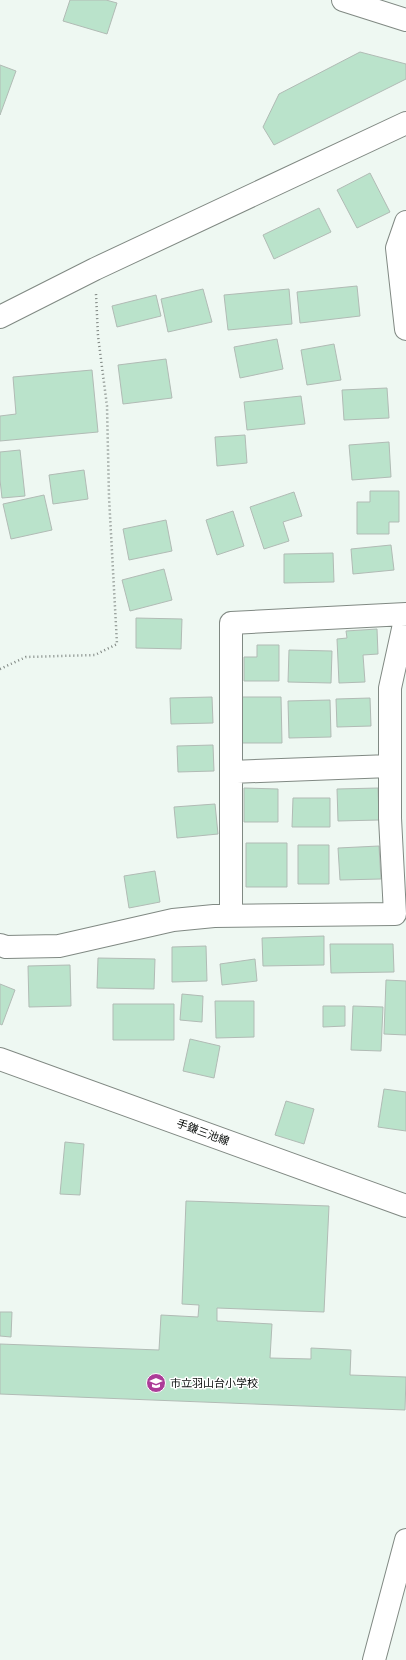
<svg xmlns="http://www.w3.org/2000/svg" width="406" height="1660" font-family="'IBM Plex Sans','Noto Sans JP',sans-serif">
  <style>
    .building { fill: #bae3cb; stroke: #b1bbb5 }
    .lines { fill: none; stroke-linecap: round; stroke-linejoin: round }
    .minor-casing { stroke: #808983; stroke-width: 24 }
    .major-casing { stroke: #808983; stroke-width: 24 }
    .path { stroke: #7e8581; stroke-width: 2.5; stroke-dasharray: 1 3; stroke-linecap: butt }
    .minor { stroke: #fff; stroke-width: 22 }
    .major { stroke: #fff; stroke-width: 22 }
    .labels { text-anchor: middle; stroke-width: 3; stroke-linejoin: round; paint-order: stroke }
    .street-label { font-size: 11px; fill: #0a0e0c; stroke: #fff }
    .poi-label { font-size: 11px; fill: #0a0e0c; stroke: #fff; text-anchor: start }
  </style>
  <rect width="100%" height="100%" fill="#eef8f2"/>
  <path class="building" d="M 70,0 L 106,0 L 117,3 L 107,34 L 63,21 Z
    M 360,52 L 406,64 L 406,79 L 274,145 L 263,127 L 279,94 Z
    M 0,65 L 16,71 L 0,115 Z
    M 370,173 L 390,212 L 357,228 L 337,190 Z
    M 319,208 L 331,232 L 274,259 L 263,235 Z
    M 357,286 L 360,316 L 300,323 L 297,292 Z
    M 203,289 L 212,322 L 168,332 L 161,299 Z
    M 289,289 L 292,324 L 228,330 L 224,295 Z
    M 156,295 L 161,316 L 117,327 L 112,306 Z
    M 277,339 L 283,369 L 240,378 L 234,347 Z
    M 334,344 L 341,380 L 307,385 L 301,350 Z
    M 166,359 L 172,398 L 123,404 L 118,365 Z
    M 92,370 L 98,432 L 0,441 L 0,416 L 16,414 L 13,377 Z
    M 387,388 L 389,418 L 344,420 L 342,390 Z
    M 301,396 L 305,424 L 247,430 L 244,402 Z
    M 245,435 L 247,463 L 217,466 L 215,437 Z
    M 389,442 L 391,477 L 352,480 L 349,445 Z
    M 20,450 L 25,496 L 2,498 L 0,480 L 0,452 Z
    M 84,470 L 88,499 L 53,504 L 49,475 Z
    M 370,491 L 399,491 L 399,522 L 389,522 L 389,534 L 357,534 L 357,502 L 370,502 Z
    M 294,492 L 302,516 L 283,522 L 289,541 L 264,549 L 250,507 Z
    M 44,495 L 52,530 L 11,539 L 3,504 Z
    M 233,511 L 244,546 L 217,555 L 206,520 Z
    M 166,520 L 172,551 L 129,560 L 123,529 Z
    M 391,545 L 394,570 L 353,574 L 351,549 Z
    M 333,553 L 334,582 L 284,583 L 284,554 Z
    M 164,569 L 172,600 L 130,611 L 122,580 Z
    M 136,618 L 182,619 L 181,649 L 136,648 Z
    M 377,629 L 378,654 L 363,655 L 365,682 L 339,683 L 337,639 L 347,638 L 346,631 Z
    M 257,645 L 279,645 L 279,681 L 244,681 L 244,657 L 257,657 Z
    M 289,650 L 332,651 L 331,683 L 288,682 Z
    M 212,697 L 213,723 L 171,724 L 170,698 Z
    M 242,697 L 281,697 L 282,743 L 242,743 Z
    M 370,698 L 371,726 L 337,727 L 336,699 Z
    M 330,700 L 331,737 L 289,738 L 288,701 Z
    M 213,745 L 214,771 L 178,772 L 177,746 Z
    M 244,788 L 278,789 L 278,822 L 244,822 Z
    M 378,788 L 379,820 L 338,821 L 337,789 Z
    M 293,798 L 330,798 L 330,827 L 292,827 Z
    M 215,804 L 218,834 L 177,838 L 174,807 Z
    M 246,843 L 287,843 L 287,887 L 246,887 Z
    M 298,845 L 329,845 L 329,884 L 298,884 Z
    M 379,846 L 381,879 L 340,880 L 338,848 Z
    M 155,871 L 160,902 L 129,908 L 124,876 Z
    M 324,936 L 324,965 L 263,966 L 262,938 Z
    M 330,944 L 393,944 L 394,972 L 331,973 Z
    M 206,946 L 207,981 L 172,982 L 172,947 Z
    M 98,958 L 155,959 L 154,989 L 97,988 Z
    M 255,959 L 257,981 L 222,985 L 220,964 Z
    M 70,965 L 71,1006 L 29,1007 L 28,966 Z
    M 386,980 L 406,981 L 406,1035 L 384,1034 Z
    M 0,984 L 15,990 L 2,1025 L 0,1024 Z
    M 182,994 L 203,996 L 202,1022 L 180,1020 Z
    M 215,1001 L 254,1001 L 254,1037 L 216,1038 Z
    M 113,1004 L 174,1004 L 174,1040 L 113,1040 Z
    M 323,1006 L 345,1006 L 345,1026 L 323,1027 Z
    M 353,1006 L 383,1007 L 381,1051 L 351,1050 Z
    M 190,1039 L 220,1046 L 214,1078 L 183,1071 Z
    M 384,1089 L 406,1092 L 406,1131 L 378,1127 Z
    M 286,1101 L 314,1109 L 304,1144 L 275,1135 Z
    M 65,1142 L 84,1144 L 80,1195 L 60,1194 Z
    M 186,1201 L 329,1206 L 324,1312 L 217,1308 L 217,1321 L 272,1324 L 270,1358 L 311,1359 L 311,1348 L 351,1350 L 350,1375 L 406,1377 L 405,1410 L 0,1394 L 0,1344 L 159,1350 L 161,1315 L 198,1317 L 199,1305 L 182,1304 Z
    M 0,1312 L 12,1312 L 11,1337 L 0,1336 Z"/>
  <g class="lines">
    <defs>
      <path id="minor" d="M 343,0 L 406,20
        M 406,222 L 397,248 L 406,329
        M 0,317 L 95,269 L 406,123
        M 231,772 L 390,766
        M 231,916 L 231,623 L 406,614
        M 0,945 L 6,947 L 59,946 L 173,920 L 214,916 L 395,914 L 390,818 L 390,688 L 406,615
        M 374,1660 L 406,1540"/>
      <path id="major" d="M 0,1059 L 406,1206"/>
    </defs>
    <use href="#minor" class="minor-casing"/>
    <use href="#major" class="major-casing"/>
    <path class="path" d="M 0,669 L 26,657 L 95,655 L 117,644 L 109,497 L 107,406 L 98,336 L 96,294"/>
    <use href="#minor" class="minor"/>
    <use href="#major" class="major"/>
  </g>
  <defs>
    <symbol id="school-disc" viewBox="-11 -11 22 22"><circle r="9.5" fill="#ac3c98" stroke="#fff"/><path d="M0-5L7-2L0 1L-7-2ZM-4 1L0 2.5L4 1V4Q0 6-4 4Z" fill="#fff"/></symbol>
  </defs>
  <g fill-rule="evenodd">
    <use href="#school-disc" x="145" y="1372" width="22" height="22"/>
  </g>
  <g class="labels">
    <g class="street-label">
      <text transform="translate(203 1132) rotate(20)" y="4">手鎌三池線</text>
    </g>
    <g class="poi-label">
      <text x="170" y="1387">市立羽山台小学校</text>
    </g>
  </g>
</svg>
